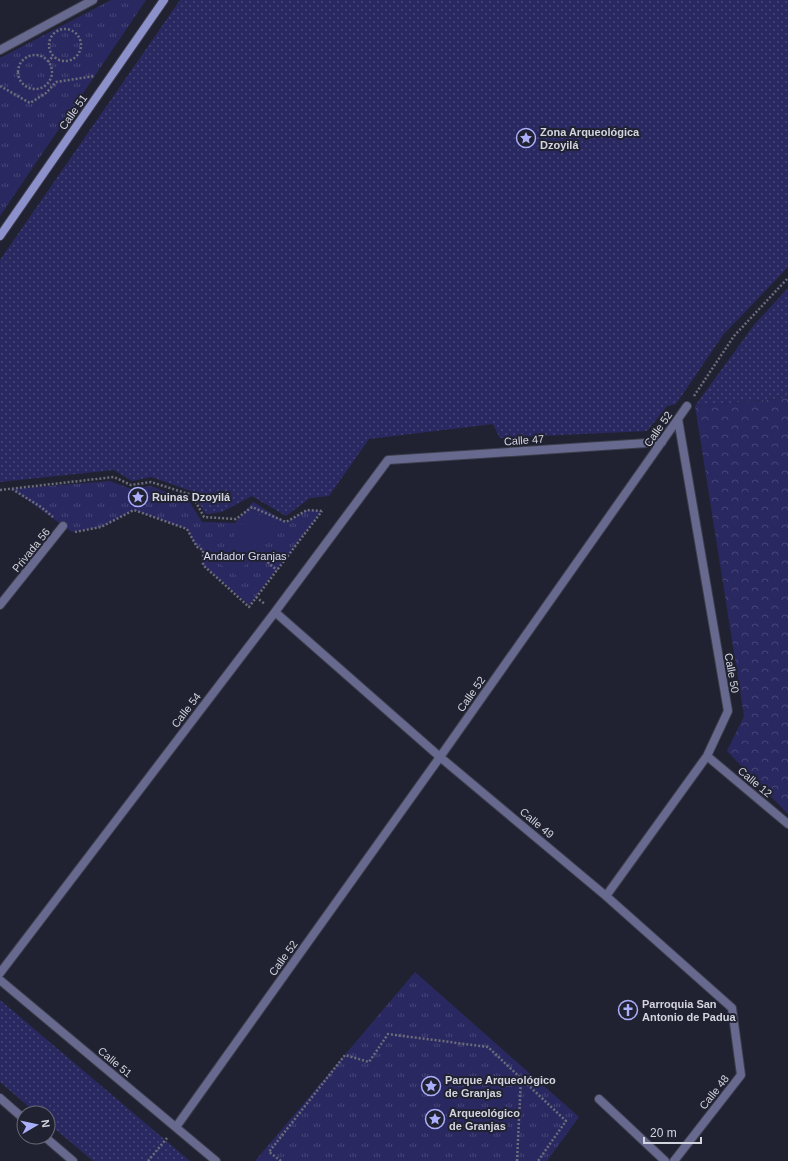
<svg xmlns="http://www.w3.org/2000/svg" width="788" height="1161" font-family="Helvetica,sans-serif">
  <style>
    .grass { fill: url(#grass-dots) }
    .forest { fill: url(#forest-crowns) }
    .park { fill: url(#park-tufts) }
    .pitch { fill: #2a2860 }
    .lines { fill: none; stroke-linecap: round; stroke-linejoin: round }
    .lane-casing { stroke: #3d3e4d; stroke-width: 10 }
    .street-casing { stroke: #3d3e4d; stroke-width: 10 }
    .secondary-casing { stroke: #3d3e4d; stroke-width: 10 }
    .path { stroke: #6c6d7a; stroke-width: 2.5; stroke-dasharray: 2 2; stroke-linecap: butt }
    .lane { stroke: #676a8e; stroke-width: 8 }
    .street { stroke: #676a8e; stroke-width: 8 }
    .secondary { stroke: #8d91cb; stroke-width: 8 }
    .labels { text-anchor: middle; stroke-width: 4; stroke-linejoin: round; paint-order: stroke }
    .street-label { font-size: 11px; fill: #d3d4de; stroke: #212231 }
    .poi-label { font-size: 11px; font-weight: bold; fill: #d3d4de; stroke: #212231; text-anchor: start }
    .park-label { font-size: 11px; fill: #d9dcf2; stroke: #212231 }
  </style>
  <defs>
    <pattern id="grass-dots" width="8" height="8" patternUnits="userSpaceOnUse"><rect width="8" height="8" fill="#2a2860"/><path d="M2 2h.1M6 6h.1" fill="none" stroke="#484676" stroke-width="1.8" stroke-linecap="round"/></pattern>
    <pattern id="forest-crowns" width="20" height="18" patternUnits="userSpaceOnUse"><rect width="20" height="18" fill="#2a2860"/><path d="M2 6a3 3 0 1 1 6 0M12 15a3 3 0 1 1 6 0" fill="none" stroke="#484676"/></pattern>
    <pattern id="park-tufts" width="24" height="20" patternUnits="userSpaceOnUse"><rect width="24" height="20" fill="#2a2860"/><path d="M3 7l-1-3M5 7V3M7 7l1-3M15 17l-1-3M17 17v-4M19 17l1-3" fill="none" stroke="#484676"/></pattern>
  </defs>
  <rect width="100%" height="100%" fill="#212231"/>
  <path class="grass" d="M 180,0 L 788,0 L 788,267 L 723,335 L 676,404 L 667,406 L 647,431 L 500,438 L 493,424 L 369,439 L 329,496 L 310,498 L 286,516 L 252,496 L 222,512 L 206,514 L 191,491 L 151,477 L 132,481 L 114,470 L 0,482 L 0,260 Z
    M 788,288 L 788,398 L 695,406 L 754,325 Z
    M 0,1000 L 190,1161 L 93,1161 L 48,1123 L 48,1113 L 36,1113 L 0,1082 Z"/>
  <path class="forest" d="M 788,398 L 788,814 L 727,751 L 744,716 L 695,406 Z"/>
  <path class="park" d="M 111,0 L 146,0 L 0,216 L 0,58 Z
    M 110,481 L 131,489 L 151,486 L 189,501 L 202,522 L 235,523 L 253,502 L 286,522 L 307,510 L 322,511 L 249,605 L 203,565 L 203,551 C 193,545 192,538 187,529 L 134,510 L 101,527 L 72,532 L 12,489 Z
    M 415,972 L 579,1117 L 547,1161 L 255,1161 Z"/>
  <path class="pitch" d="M 253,510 L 274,526 L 237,576 L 216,561 Z"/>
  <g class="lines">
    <defs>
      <path id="lane" d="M 599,1099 L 665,1161"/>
      <path id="street" d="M 0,50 L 93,0
        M 0,605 L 63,526
        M 275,612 L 440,757 L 606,896 L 732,1008 L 741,1075 L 674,1161
        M 707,756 L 788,824
        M 606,896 L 707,756 L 728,711 L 678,419
        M 0,973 L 275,612 L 388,460 L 662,442
        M 0,980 L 216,1161
        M 0,1098 L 24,1119
        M 176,1127 L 440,757 L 687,406
        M 45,1137 L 73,1161"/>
      <path id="secondary" d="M 0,236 L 164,0"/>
    </defs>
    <use href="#lane" class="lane-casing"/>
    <use href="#street" class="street-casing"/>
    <use href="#secondary" class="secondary-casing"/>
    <path class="path" d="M49 45a16 16 0 1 1 32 0a16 16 0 1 1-32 0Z
      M18 72a17 17 0 1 1 34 0a17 17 0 1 1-34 0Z
      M 48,62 L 53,56
      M 0,86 L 30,103 L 46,93 L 56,82 L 95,76
      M 694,396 L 734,336 L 788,278
      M 12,489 L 41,507 L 53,517
      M 0,490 L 114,477 L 131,485 L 151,482 L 192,495 L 204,517 L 236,519 L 252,507 L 286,522 L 307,510 L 322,511
      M 75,532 L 101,527 L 134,510 L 187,529 L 197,547 L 203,550 L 203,565 L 249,607 L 322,511
      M 255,552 L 277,570
      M 256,597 L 265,604
      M 148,1161 L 167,1138
      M 281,1161 L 269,1152 L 345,1055 L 369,1062 L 388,1034 L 488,1047 L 566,1121 L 538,1161
      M 517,1161 L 521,1078"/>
    <use href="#lane" class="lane"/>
    <use href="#street" class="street"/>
    <use href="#secondary" class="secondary"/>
  </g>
  <defs>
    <symbol id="sight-ring" viewBox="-11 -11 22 22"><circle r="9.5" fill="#212231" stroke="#abaffb" stroke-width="1.5"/><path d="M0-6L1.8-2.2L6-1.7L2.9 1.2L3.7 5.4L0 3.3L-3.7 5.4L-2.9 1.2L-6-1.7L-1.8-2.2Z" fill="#abaffb"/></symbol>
    <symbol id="church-ring" viewBox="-11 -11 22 22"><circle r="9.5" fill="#212231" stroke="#abaffb" stroke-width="1.5"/><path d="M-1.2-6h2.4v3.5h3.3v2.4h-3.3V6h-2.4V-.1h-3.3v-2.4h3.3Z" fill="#abaffb"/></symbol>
  </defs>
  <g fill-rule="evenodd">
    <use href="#sight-ring" x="515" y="127" width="22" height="22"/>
    <use href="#sight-ring" x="127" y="486" width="22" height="22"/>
    <use href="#church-ring" x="617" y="999" width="22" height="22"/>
    <use href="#sight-ring" x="420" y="1075" width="22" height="22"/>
    <use href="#sight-ring" x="424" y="1108" width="22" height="22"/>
  </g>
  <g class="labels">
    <g class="street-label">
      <text transform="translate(73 112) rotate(-55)" y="4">Calle 51</text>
      <text transform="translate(658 429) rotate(-55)" y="4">Calle 52</text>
      <text transform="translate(524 440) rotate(-4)" y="4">Calle 47</text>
      <text transform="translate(31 550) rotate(-51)" y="4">Privada 56</text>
      <text transform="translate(732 673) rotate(80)" y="4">Calle 50</text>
      <text transform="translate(471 694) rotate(-55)" y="4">Calle 52</text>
      <text transform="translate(186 710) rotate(-53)" y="4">Calle 54</text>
      <text transform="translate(755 782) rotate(40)" y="4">Calle 12</text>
      <text transform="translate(537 823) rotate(40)" y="4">Calle 49</text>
      <text transform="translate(283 958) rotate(-54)" y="4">Calle 52</text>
      <text transform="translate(115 1062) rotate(40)" y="4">Calle 51</text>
      <text transform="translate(714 1092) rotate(-52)" y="4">Calle 48</text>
    </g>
    <g class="poi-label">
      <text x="540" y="136">Zona Arqueológica<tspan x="540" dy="13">Dzoyilá</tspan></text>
      <text x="152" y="501">Ruinas Dzoyilá</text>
      <text x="642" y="1008">Parroquia San<tspan x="642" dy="13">Antonio de Padua</tspan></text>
      <text x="445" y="1084">Parque Arqueológico<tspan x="445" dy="13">de Granjas</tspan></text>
      <text x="449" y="1117">Arqueológico<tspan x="449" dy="13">de Granjas</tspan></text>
    </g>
    <g class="park-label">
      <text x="245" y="560">Andador Granjas</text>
    </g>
  </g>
  <g transform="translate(36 1125) rotate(81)"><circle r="19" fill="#212231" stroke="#686976"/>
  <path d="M0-3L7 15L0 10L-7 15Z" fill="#abaffb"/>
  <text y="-6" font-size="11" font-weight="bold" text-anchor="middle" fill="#d3d4de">N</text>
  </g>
  <path d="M644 1137v6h57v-6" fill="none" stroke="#d3d4de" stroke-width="2"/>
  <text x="650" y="1137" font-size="12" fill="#d3d4de" stroke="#212231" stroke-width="3" paint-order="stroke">20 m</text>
</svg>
